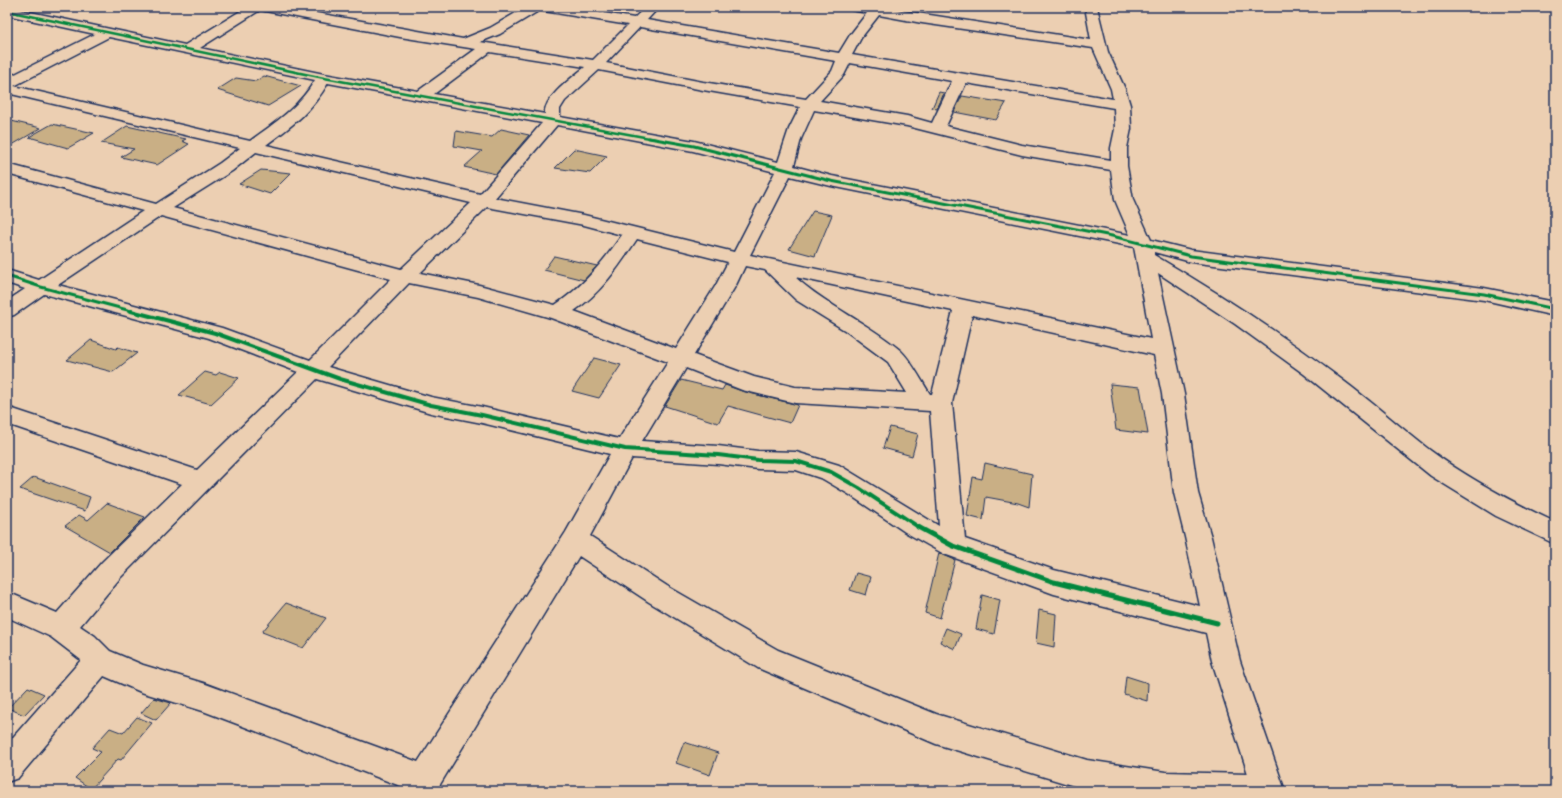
<svg xmlns="http://www.w3.org/2000/svg" width="1562" height="798" font-family="Caveat,sans-serif">
  <style>
    .building { fill: #c9af85; stroke: #1b2f5e }
    .lines { fill: none; stroke-linecap: round; stroke-linejoin: round }
    .minor-casing { stroke: #1b2f5e; stroke-width: 3 }
    .minor { fill: #eccfb2; fill-rule: evenodd }
    .cycleway-far3-casing { stroke: #eccfb2; stroke-width: 4 }
    .cycleway-far2-casing { stroke: #eccfb2; stroke-width: 5 }
    .cycleway-far1-casing { stroke: #eccfb2; stroke-width: 6 }
    .cycleway-casing { stroke: #eccfb2; stroke-width: 8 }
    .cycleway-far3 { stroke: #00873e; stroke-width: 2.5 }
    .cycleway-far2 { stroke: #00873e; stroke-width: 3 }
    .cycleway-far1 { stroke: #00873e; stroke-width: 4 }
    .cycleway { stroke: #00873e; stroke-width: 5 }
  </style>
  <rect width="100%" height="100%" fill="#eccfb2"/>
  <filter id="ink" filterUnits="userSpaceOnUse"><feTurbulence type="fractalNoise" baseFrequency=".025" numOctaves="2"/><feDisplacementMap in="SourceGraphic" scale="8" xChannelSelector="R" yChannelSelector="G"/><feConvolveMatrix kernelMatrix="1 2 1 2 8 2 1 2 1" color-interpolation-filters="sRGB"/></filter>
  <g filter="url(#ink)">
    <path class="building" d="M 264,76 L 301,86 L 268,106 L 217,90 L 236,78 L 256,81 Z
      M 939,92 L 944,93 L 937,109 L 932,108 Z
      M 962,96 L 1006,103 L 996,120 L 954,112 Z
      M 7,120 L 41,128 L 7,148 Z
      M 52,124 L 94,133 L 68,148 L 29,137 Z
      M 127,126 L 186,139 L 182,141 L 189,144 L 157,165 L 121,157 L 134,149 L 101,143 Z
      M 501,129 L 529,135 L 496,174 L 464,167 L 482,151 L 454,146 L 456,131 L 492,137 Z
      M 574,149 L 607,156 L 590,173 L 555,168 Z
      M 261,170 L 291,173 L 270,194 L 239,184 Z
      M 813,211 L 832,215 L 815,256 L 789,249 Z
      M 554,256 L 597,266 L 584,280 L 544,270 Z
      M 91,340 L 116,349 L 118,347 L 137,353 L 113,372 L 67,360 Z
      M 594,358 L 621,365 L 599,398 L 572,391 Z
      M 205,372 L 216,375 L 220,372 L 239,378 L 211,404 L 179,395 Z
      M 681,380 L 722,390 L 725,385 L 742,391 L 798,405 L 790,423 L 728,406 L 718,423 L 665,406 Z
      M 1110,384 L 1140,387 L 1148,434 L 1116,430 Z
      M 890,427 L 918,434 L 912,456 L 883,448 Z
      M 985,463 L 1032,474 L 1029,507 L 1018,503 L 986,497 L 983,520 L 967,516 L 973,477 L 982,479 Z
      M 34,477 L 90,497 L 85,511 L 20,489 Z
      M 107,503 L 145,517 L 110,552 L 65,526 L 79,515 L 88,520 Z
      M 939,553 L 955,560 L 940,618 L 925,613 Z
      M 856,573 L 871,577 L 866,595 L 850,590 Z
      M 982,595 L 1000,600 L 994,634 L 976,629 Z
      M 286,603 L 326,618 L 303,648 L 262,632 Z
      M 1039,610 L 1056,614 L 1054,647 L 1036,643 Z
      M 946,628 L 961,634 L 955,649 L 940,642 Z
      M 1126,676 L 1148,683 L 1147,701 L 1124,694 Z
      M 28,687 L 44,694 L 24,715 L 8,708 Z
      M 154,698 L 171,703 L 156,720 L 141,713 Z
      M 137,717 L 152,723 L 121,760 L 118,759 L 91,789 L 75,778 L 101,752 L 92,748 L 110,728 L 123,733 Z
      M 684,742 L 718,753 L 710,775 L 676,763 Z"/>
    <g class="lines">
      <defs>
        <path id="minor" d="M 7,7 L 185,45 L 247,7 L 283,7 L 463,39 L 490,28 L 526,7 L 567,7 L 634,18 L 646,7 L 659,7 L 647,20 L 839,53 L 850,35 L 867,13 L 852,10 L 851,7 L 885,7 L 885,8 L 1091,40 L 1085,7 L 1097,7 L 1108,52 L 1125,89 L 1130,105 L 1131,129 L 1127,148 L 1127,166 L 1133,200 L 1151,240 L 1191,250 L 1484,288 L 1555,302 L 1555,316 L 1484,300 L 1191,262 L 1154,252 L 1154,255 C 1219,293 1281,334 1341,379 C 1372,402 1401,428 1431,451 C 1469,479 1512,502 1555,522 L 1555,544 L 1496,516 L 1431,476 L 1304,374 L 1235,324 L 1158,273 L 1184,394 L 1198,493 L 1211,537 L 1240,661 L 1285,791 L 1091,791 L 936,744 L 758,668 L 649,602 L 579,556 L 436,791 L 401,791 L 403,787 L 203,711 L 141,692 L 104,676 L 18,778 L 7,782 L 7,744 L 81,660 L 51,637 L 7,617 L 7,592 L 57,613 L 102,562 L 182,484 L 7,424 L 7,407 L 197,470 L 298,372 L 209,338 L 44,294 L 14,315 L 7,317 L 7,301 L 25,289 L 7,283 L 7,270 L 39,280 L 143,211 L 7,174 L 7,164 L 156,204 L 220,163 L 240,148 L 7,93 L 7,78 L 95,34 L 7,15 ZM 260,10 L 400,37 L 476,49 L 418,91 L 324,74 L 200,48 ZM 540,10 L 544,11 L 628,25 L 593,60 L 480,42 L 500,34 ZM 879,15 L 922,23 L 1093,48 L 1111,89 L 1113,99 L 852,55 L 861,38 ZM 640,27 L 836,61 L 832,71 L 806,99 L 703,82 L 606,63 ZM 109,37 L 315,80 C 298,108 276,122 250,141 L 14,86 ZM 490,52 L 585,67 C 573,77 543,98 545,114 L 434,94 ZM 850,63 L 952,81 L 932,123 L 907,116 L 820,101 L 844,75 ZM 599,70 L 703,90 L 800,107 L 789,129 L 778,162 L 694,141 L 560,117 L 560,109 L 565,101 ZM 328,83 L 542,123 L 480,194 L 266,145 C 293,125 311,112 328,83 ZM 966,83 L 1114,108 L 1115,129 L 1111,148 L 1111,160 L 1022,145 L 946,126 ZM 814,110 L 907,126 L 1022,155 L 1111,170 L 1115,200 L 1130,235 L 832,176 L 794,166 L 801,139 ZM 557,125 L 693,151 L 775,172 L 734,252 L 584,215 L 495,198 ZM 256,152 L 471,203 L 401,269 L 173,208 L 232,171 ZM 790,176 L 831,186 L 1134,247 L 1151,339 L 750,255 ZM 487,207 L 584,225 L 622,235 C 603,262 583,287 555,305 L 479,285 L 420,273 ZM 161,216 L 391,279 L 310,360 L 222,328 L 58,285 ZM 637,239 L 728,262 L 716,285 L 676,349 L 574,311 C 601,293 619,266 637,239 ZM 745,266 L 765,270 L 796,300 L 846,331 L 888,362 L 907,393 L 795,387 L 754,377 L 694,355 L 736,285 ZM 795,277 L 953,311 L 932,394 L 930,394 C 923,383 910,359 901,351 C 868,323 827,306 795,277 ZM 409,283 L 478,297 L 551,318 L 668,362 L 619,439 L 482,407 L 431,397 L 328,367 ZM 972,315 L 1154,355 L 1162,394 L 1174,493 L 1185,537 L 1200,606 L 1054,570 L 965,539 L 952,403 ZM 686,368 L 742,390 L 795,403 L 930,411 L 939,526 L 839,465 L 796,452 L 758,451 L 718,446 L 642,441 ZM 317,379 L 431,413 L 482,423 L 610,454 L 566,532 L 418,762 L 203,683 L 143,665 L 110,651 L 95,636 L 80,626 L 120,578 ZM 632,458 L 718,464 L 758,469 L 796,470 L 823,479 L 850,495 L 905,532 L 944,554 L 1054,594 L 1206,633 L 1212,661 L 1248,774 L 1165,772 L 1087,760 L 936,714 L 778,650 L 667,586 L 590,536 Z"/>
      </defs>
      <use href="#minor" class="minor-casing"/>
      <use href="#minor" class="minor"/>
      <defs>
        <path id="cycleway-far3" d="M 7,11 L 324,78 L 655,139"/>
        <path id="cycleway-far2" d="M 649,138 L 694,146 L 831,181 L 1112,236 L 1191,256 L 1484,294 L 1555,309
          M 7,276 L 41,287 L 135,312"/>
        <path id="cycleway-far1" d="M 131,311 L 215,333 L 340,379 L 431,405 L 482,415 L 625,449 L 718,455 L 758,460 L 796,461 L 831,472 L 859,488 L 920,528"/>
        <path id="cycleway" d="M 918,527 L 953,546 L 1054,582 L 1217,623"/>
      </defs>
      <use href="#cycleway-far3" class="cycleway-far3-casing"/>
      <use href="#cycleway-far2" class="cycleway-far2-casing"/>
      <use href="#cycleway-far1" class="cycleway-far1-casing"/>
      <use href="#cycleway" class="cycleway-casing"/>
      <use href="#cycleway-far3" class="cycleway-far3"/>
      <use href="#cycleway-far2" class="cycleway-far2"/>
      <use href="#cycleway-far1" class="cycleway-far1"/>
      <use href="#cycleway" class="cycleway"/>
    </g>
  </g>
  <rect width="1562" height="798" fill="none" stroke="#eccfb2" stroke-width="24"/>
  <rect x="12" y="12" width="1538" height="774" fill="none" stroke="#1b2f5e" stroke-width="1.5" filter="url(#ink)"/>
</svg>
